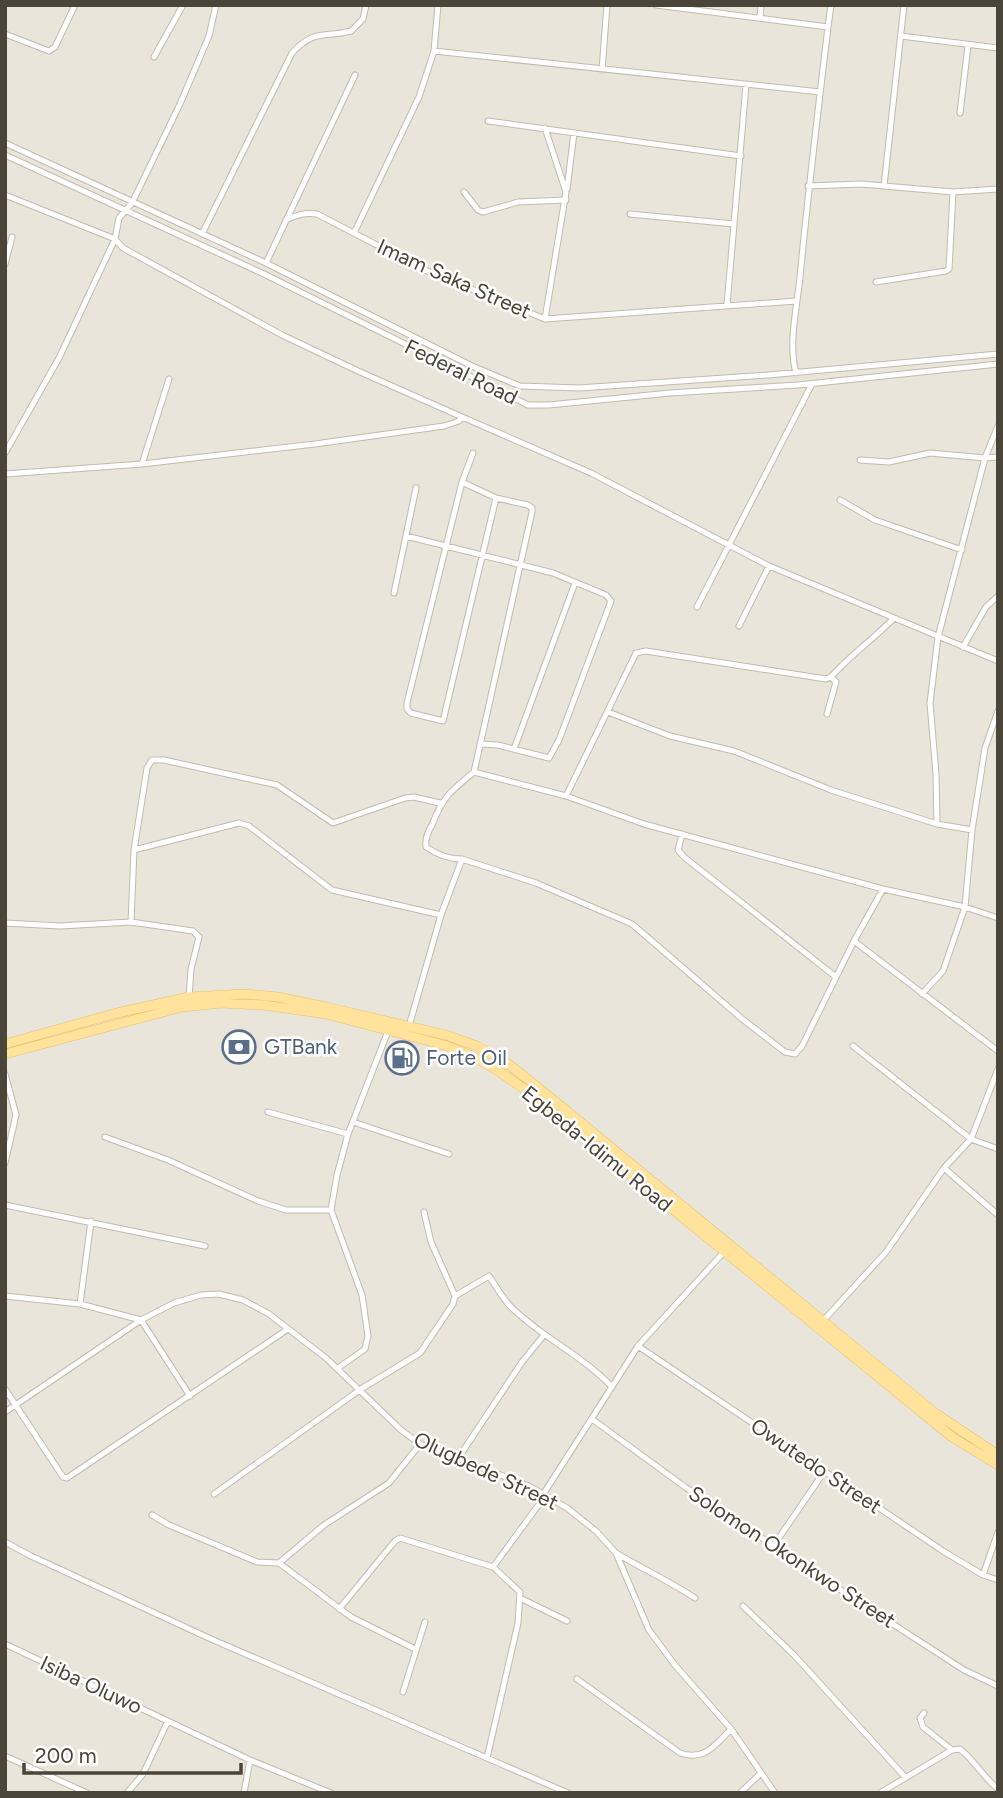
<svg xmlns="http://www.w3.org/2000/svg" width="1003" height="1798" font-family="Figtree,sans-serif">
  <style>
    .residential { fill: #eae5da }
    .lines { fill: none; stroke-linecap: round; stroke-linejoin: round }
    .minor-casing { stroke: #c2bbae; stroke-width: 7 }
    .primary-casing { stroke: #e6c16a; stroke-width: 10 }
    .minor { stroke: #fff; stroke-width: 5 }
    .primary { stroke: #ffe39c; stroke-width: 9 }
    .labels { text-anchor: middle; stroke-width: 5; stroke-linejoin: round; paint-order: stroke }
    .street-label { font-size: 21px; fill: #4b4439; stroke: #fff }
    .service-label { font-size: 21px; fill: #4e5e75; stroke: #fff; text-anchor: start }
  </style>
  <rect width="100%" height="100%" fill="#f6f3ec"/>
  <path class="residential" d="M 5,5 L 998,5 L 998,1793 L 5,1793 Z"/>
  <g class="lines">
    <defs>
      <path id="minor" d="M 656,5 L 828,27 C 818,110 808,193 800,277 C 797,307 788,344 796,373
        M 760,18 L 761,5
        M 828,27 L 831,5
        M 5,34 L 49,51 L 55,47 L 75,5
        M 901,36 L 998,48
        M 434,51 L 438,5
        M 154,57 L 183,5
        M 602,70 L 607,5
        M 960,113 L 968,46
        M 488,121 L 741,156
        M 5,143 L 266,263 L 472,366 L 520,386 L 579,388 L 768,375 L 998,354
        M 5,155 L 264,274 L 528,405 L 549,405 L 670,393 L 798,385 L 998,364
        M 808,186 L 861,184 L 953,192 L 998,189
        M 884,186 L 904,5
        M 567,189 L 574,133
        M 464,192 L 478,210 L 483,212 L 518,202 L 566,200
        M 5,195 L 115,239 L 123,248 L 282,335 L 358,371 L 462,417 L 459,421 L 444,426 L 315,444 L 142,464 L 5,474
        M 630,214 L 734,224
        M 286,220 C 297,215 305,212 317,214 L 425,270 L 545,319 L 797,301
        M 354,233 L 419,97 L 434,51 L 820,92
        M 202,234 L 292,53 C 314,29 323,38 351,31 L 363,19 L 366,5
        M 266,263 L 355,75
        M 5,264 L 12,237
        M 876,282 L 946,271 L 949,269 L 953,192
        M 727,305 L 746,85
        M 545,319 L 566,192 L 545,128
        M 462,417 L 591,473 L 769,566 L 998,661
        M 5,453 L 59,358 L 115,239 L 119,218 L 132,203 L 180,104 L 209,36 L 216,5
        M 860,460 L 889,462 L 930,453 L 985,458 L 998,457
        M 142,464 L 169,379
        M 462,482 L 473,453
        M 496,498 L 443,721 L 411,713 L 407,709 L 407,703 L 462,482 L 496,498 L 528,505 L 532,508 L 532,512 L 474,772 C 451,791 443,796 432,825 C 428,832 425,838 426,847 C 436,854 448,859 462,859 L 536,883 L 632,924 L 741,1018 L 785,1052 L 795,1054 L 802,1046 L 854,941 L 883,889
        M 840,500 L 875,520 L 962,550
        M 406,536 L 553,573 L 606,595 L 611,601 L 559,740 L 549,758 L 498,745 L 481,744
        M 394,593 L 416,488
        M 697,607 L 812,384
        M 739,626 L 769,566
        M 963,647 L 986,607 L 998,596
        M 608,712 L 670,736 L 734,751 L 831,790 L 937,824 L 972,830
        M 827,714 L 836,682 L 831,677
        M 514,749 L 575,583
        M 474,772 L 566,796 L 644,824 L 883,889 L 965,907 L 998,918
        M 566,796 L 636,653 L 646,651 L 826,679 L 831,677 C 850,655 874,639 894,618
        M 937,824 L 936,774 L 930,703 L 938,637 L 985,458 L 998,426
        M 682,834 L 678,850 L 684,857 L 836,977
        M 134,850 L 239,823 L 249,826 L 332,890 L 441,915
        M 131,922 L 134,850 L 147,768 L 152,760 L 164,760 L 277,785 L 333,823 L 405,798 L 414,797 L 440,803
        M 5,923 L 60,926 L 131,922 L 193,931 L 199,937 L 191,969 L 189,997
        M 854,941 L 998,1051
        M 922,994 L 943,971 L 965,907 L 972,830 L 985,748 L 998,711
        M 409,1026 L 441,915 L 462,859
        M 853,1046 L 971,1139 L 998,1149
        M 5,1074 L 16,1115 L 5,1163
        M 268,1112 L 348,1134
        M 353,1122 L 449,1154
        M 105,1137 L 168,1160 L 258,1201 L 286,1210 L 331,1210
        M 944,1168 L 998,1215
        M 5,1205 L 205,1246
        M 424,1212 L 431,1242 L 455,1296
        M 5,1296 L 80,1304 L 141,1320 L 190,1396
        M 80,1304 L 91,1221
        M 822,1322 L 886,1252 L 944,1168 L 971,1139 L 998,1069
        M 638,1346 L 943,1551 L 983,1575 L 998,1580
        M 338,1368 L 365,1349 L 368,1336 L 362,1295 L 331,1210 L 337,1175 L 348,1134 L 388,1031
        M 5,1389 L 63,1477 L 67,1478 L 288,1329
        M 5,1412 L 141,1320 L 174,1303 L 201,1295 L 219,1294 L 243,1300 L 269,1314 L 326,1358 L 401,1430 L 420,1444 L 529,1486 L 567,1508 L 596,1531 L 616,1553 L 649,1630 L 674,1664 L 731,1729 L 775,1793
        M 592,1419 L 685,1487 L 868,1608 L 964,1670 L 998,1686
        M 457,1460 L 522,1362 L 544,1335
        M 214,1494 L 361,1389 L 420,1353 L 453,1304 L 455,1296 L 489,1276 C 496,1286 502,1298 511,1307 C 541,1337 582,1355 611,1386
        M 152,1515 L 169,1525 L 257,1562 L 279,1563 L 351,1617 L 415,1649
        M 5,1542 L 31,1556 L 211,1639 L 568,1793
        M 774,1545 L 824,1472
        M 616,1553 C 643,1569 669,1581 695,1598
        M 279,1563 L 324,1525 L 389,1483 L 420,1444
        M 493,1567 L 540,1503 L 544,1493 L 638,1346 L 723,1253
        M 983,1575 L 998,1532
        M 520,1598 L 567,1621
        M 743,1606 L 794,1655 L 905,1777
        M 339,1609 L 395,1541 L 400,1538 L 493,1567 L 520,1592 L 518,1623 L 487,1758
        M 5,1644 L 250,1760 L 331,1793
        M 577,1679 L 680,1753 C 704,1761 715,1746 731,1729
        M 403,1692 L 425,1622
        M 924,1713 L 920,1718 L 923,1727 L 952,1750
        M 952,1750 L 960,1749 C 975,1761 983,1777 998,1789
        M 5,1756 L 87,1793
        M 127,1793 L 143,1774 L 168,1721
        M 244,1793 L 250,1760
        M 740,1793 L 761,1773
        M 880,1793 L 952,1750"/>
      <path id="primary" d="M 5,1044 L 117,1013 L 189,997 L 245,994 L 278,997 L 326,1007 L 446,1035 L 477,1046 L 507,1063 L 535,1085 L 935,1413 L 998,1455
        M 5,1054 L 182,1007 L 221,1003 L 264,1005 L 326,1014 L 444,1045 L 472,1056 L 497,1070 L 530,1093 L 952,1437 L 998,1465"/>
    </defs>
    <use href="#minor" class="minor-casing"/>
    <use href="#primary" class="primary-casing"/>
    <use href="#minor" class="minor"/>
    <use href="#primary" class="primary"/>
  </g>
  <defs>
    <symbol id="bank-ring" viewBox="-11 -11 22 22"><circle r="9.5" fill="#fff" stroke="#5c6f8a" stroke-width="1.5"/><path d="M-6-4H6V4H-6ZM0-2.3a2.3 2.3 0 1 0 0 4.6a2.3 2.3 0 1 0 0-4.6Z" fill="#5c6f8a"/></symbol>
    <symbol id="fuel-ring" viewBox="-11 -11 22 22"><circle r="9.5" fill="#fff" stroke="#5c6f8a" stroke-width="1.5"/><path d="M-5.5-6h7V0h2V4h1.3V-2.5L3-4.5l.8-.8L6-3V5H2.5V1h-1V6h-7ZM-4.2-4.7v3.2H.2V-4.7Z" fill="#5c6f8a"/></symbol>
  </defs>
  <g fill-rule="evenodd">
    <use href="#bank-ring" x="220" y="1028" width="38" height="38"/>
    <use href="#fuel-ring" x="383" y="1039" width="38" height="38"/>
  </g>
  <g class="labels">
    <g class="street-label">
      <text transform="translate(454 279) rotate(24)" y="7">Imam Saka Street</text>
      <text transform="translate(461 372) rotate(26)" y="7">Federal Road</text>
      <text transform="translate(597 1149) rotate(39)" y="7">Egbeda-Idimu Road</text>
      <text transform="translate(816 1466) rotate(34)" y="7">Owutedo Street</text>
      <text transform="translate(486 1471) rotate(25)" y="7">Olugbede Street</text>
      <text transform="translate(792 1557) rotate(33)" y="7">Solomon Okonkwo Street</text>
      <text transform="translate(91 1685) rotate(25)" y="7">Isiba Oluwo</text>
    </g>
    <g class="service-label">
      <text x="264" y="1054">GTBank</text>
      <text x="426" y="1065">Forte Oil</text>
    </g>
  </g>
  <rect width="1003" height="1798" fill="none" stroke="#4b4439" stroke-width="14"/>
  <path d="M24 1763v10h217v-10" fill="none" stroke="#4b4439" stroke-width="3.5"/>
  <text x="35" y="1763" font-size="21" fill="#4b4439" stroke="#ffffff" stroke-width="5" paint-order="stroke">200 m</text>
</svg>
